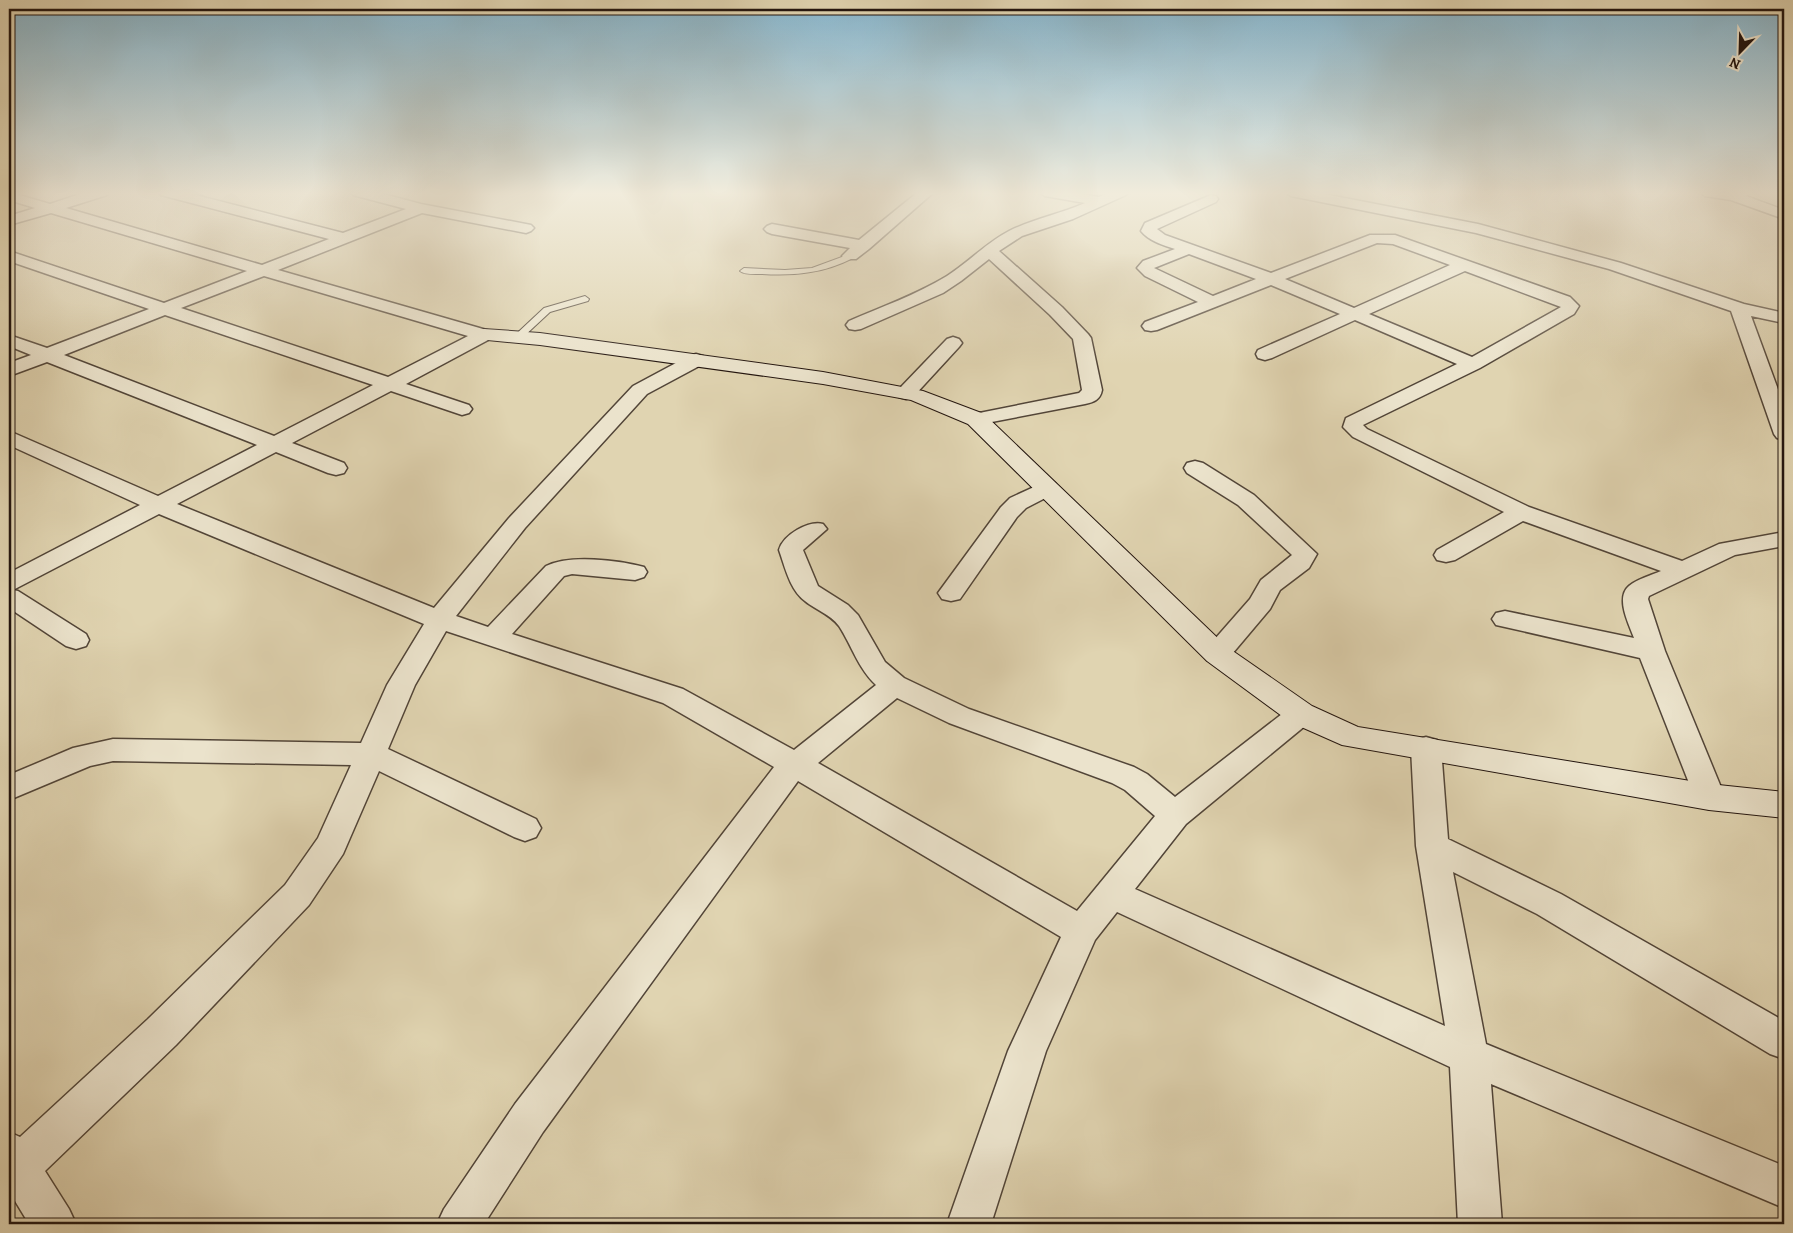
<svg xmlns="http://www.w3.org/2000/svg" width="1793" height="1233" font-family="Alegreya,serif">
  <style>
    .lines { fill: none; stroke-linecap: round; stroke-linejoin: round }
    .lane-casing { stroke: #524538; stroke-width: 2 }
    .street-casing { stroke: #524538; stroke-width: 3 }
    .secondary-casing { stroke: #23150f; stroke-width: 2 }
    .lane { fill: #ebe3cc; fill-rule: evenodd }
    .street { fill: #ebe3cc; fill-rule: evenodd }
    .secondary { fill: #ebe3cc; fill-rule: evenodd }
  </style>
  <rect width="100%" height="100%" fill="#e0d4b1"/>
  <filter id="stains"><feTurbulence type="fractalNoise" baseFrequency=".004" numOctaves="4"/><feColorMatrix values="0 0 0 0 .2 0 0 0 0 .09 0 0 0 0 .02 0 0 0 .5 -.17"/></filter>
  <radialGradient id="worn" r=".72"><stop offset=".6" stop-color="#630" stop-opacity="0"/><stop offset="1" stop-color="#630" stop-opacity=".3"/></radialGradient>
  <g class="lines">
    <defs>
      <path id="lane" d="M 850,254 L 853,254 L 853,258 C 824,273 795,276 762,274 C 755,274 745,275 740,271 L 744,268 L 785,270 L 812,268 Z
        M 585,296 L 589,299 L 588,301 L 550,312 L 521,339 L 518,340 L 513,337 L 544,308 Z"/>
      <path id="street" d="M 9,192 L 50,204 L 86,192 L 109,192 L 107,195 L 66,208 L 262,265 L 329,239 L 161,195 L 159,192 L 184,192 L 343,233 L 406,209 L 353,195 L 351,192 L 376,192 L 421,204 L 531,225 L 534,228 L 531,231 L 526,233 L 422,213 L 278,270 L 490,331 L 493,335 L 490,339 L 406,384 L 469,405 L 472,409 L 469,413 L 462,415 L 391,391 L 292,443 L 344,463 L 347,468 L 344,473 L 336,475 L 328,473 L 276,452 L 177,504 L 434,608 L 509,518 L 633,386 L 689,356 L 696,354 L 703,356 L 705,360 L 703,364 L 647,394 L 525,528 L 456,616 L 488,627 L 546,566 C 569,554 619,560 644,567 L 647,572 L 644,577 L 635,580 L 572,574 L 564,576 L 512,634 L 683,689 L 794,750 L 876,685 C 858,668 852,646 839,626 C 830,614 816,610 805,601 C 790,590 785,567 779,550 C 783,535 809,520 823,524 L 827,529 L 803,550 L 818,586 L 848,605 L 858,615 L 885,662 L 904,678 L 969,709 L 1134,767 L 1147,774 L 1175,797 L 1291,707 L 1301,704 L 1311,707 L 1316,714 L 1311,721 L 1186,824 L 1135,889 L 1445,1026 L 1416,846 L 1411,748 L 1415,740 L 1426,737 L 1437,740 L 1441,748 L 1448,839 L 1561,894 L 1784,1021 L 1784,1059 L 1770,1054 L 1537,914 L 1453,872 L 1486,1044 L 1784,1166 L 1784,1208 L 1491,1084 L 1502,1224 L 1458,1224 L 1450,1067 L 1117,912 L 1095,940 L 1046,1051 L 991,1224 L 947,1224 L 1008,1051 L 1061,937 L 798,781 L 543,1132 L 484,1224 L 437,1224 L 444,1209 L 515,1104 L 774,767 L 663,703 L 446,631 L 415,685 L 388,749 L 536,819 L 541,828 L 536,837 L 525,841 L 514,837 L 379,771 L 343,854 L 309,905 L 176,1045 L 45,1171 L 69,1209 L 76,1224 L 29,1224 L 12,1196 L 9,1197 L 9,1132 L 20,1137 L 148,1019 L 285,885 L 318,838 L 351,765 L 113,761 L 90,766 L 9,800 L 9,775 L 73,748 L 113,739 L 361,743 L 387,685 L 424,624 L 159,514 L 13,590 L 18,591 L 86,634 L 89,640 L 86,646 L 76,649 L 66,646 L 9,608 L 9,573 L 140,505 L 9,445 L 9,431 L 158,496 L 257,445 L 47,362 L 9,376 L 9,363 L 31,355 L 9,346 L 9,335 L 47,348 L 149,309 L 9,261 L 9,251 L 164,303 L 247,271 L 51,213 L 9,225 L 9,216 L 35,208 L 9,200 ZM 264,276 L 468,336 L 388,377 L 181,308 ZM 165,315 L 373,385 L 274,436 L 64,355 ZM 897,698 L 949,723 L 1112,783 L 1125,790 L 1155,816 L 1077,911 L 818,763 Z
        M 918,192 L 934,192 L 869,249 L 856,259 L 844,259 L 842,256 L 850,248 L 772,234 L 767,232 L 764,229 L 767,226 L 772,224 L 859,240 Z
        M 1038,192 L 1072,192 L 1099,197 L 1109,192 L 1128,192 L 1126,195 L 1073,219 L 1022,236 L 999,251 L 1062,307 L 1088,334 L 1091,338 L 1102,390 C 1100,400 1094,402 1085,404 L 976,425 L 969,423 L 966,419 L 969,415 L 1079,393 L 1082,390 L 1073,339 L 1050,315 L 989,259 L 961,281 L 943,293 L 861,329 L 855,330 L 849,329 L 846,325 L 849,321 C 881,307 916,295 947,276 C 969,262 986,243 1009,231 C 1033,219 1060,214 1085,203 L 1045,196 Z
        M 1284,192 L 1314,192 L 1478,224 L 1621,263 L 1744,304 L 1784,313 L 1784,323 L 1751,316 L 1784,406 L 1784,440 L 1777,438 L 1774,434 L 1731,311 L 1609,269 L 1476,233 L 1291,196 Z
        M 1698,192 L 1752,192 L 1746,196 L 1784,210 L 1784,219 L 1731,200 L 1705,196 Z
        M 1211,195 L 1216,196 L 1218,199 L 1216,202 L 1157,229 L 1165,235 L 1271,273 L 1370,235 L 1395,235 L 1570,297 L 1579,306 L 1574,314 L 1480,368 L 1363,425 L 1367,429 L 1529,507 L 1682,561 L 1719,544 L 1784,532 L 1784,546 L 1735,555 L 1649,596 L 1648,599 L 1665,651 L 1725,797 L 1720,806 L 1709,809 L 1698,806 L 1640,658 L 1505,627 L 1496,625 L 1492,619 L 1496,613 L 1505,611 L 1634,638 C 1629,624 1615,598 1629,586 C 1637,579 1652,575 1661,571 L 1523,521 L 1455,560 L 1446,562 L 1437,560 L 1434,555 L 1437,550 L 1504,512 L 1353,437 L 1343,427 L 1346,418 L 1457,364 L 1355,320 L 1272,358 L 1265,360 L 1258,358 L 1256,354 L 1258,350 L 1340,314 L 1271,285 L 1157,330 L 1151,331 L 1145,330 L 1142,326 L 1145,322 L 1198,302 L 1145,276 L 1137,268 L 1143,261 L 1175,249 C 1163,245 1149,241 1141,231 L 1145,223 ZM 1377,243 L 1393,244 L 1450,265 L 1354,308 L 1285,279 ZM 1189,254 L 1256,279 L 1213,296 L 1154,268 ZM 1465,271 L 1561,307 L 1472,357 L 1369,314 Z
        M 953,337 L 959,339 L 962,343 L 959,347 L 913,397 L 906,399 L 899,397 L 896,393 L 899,389 L 947,339 Z
        M 1195,461 L 1203,463 L 1254,495 L 1317,554 L 1309,568 L 1280,590 L 1270,609 L 1227,660 L 1217,663 L 1207,660 L 1203,654 L 1207,648 L 1250,599 L 1261,580 L 1292,555 L 1238,505 L 1187,473 L 1184,468 L 1187,463 Z
        M 1047,481 L 1055,483 L 1058,488 L 1055,493 L 1026,508 L 1017,517 L 960,599 L 951,601 L 942,599 L 938,593 L 1001,507 L 1010,498 Z"/>
      <path id="secondary" d="M 484,329 L 540,333 L 823,372 L 923,391 L 984,414 L 1227,647 L 1312,706 L 1358,727 L 1709,784 L 1784,792 L 1784,818 L 1709,810 L 1342,745 L 1290,722 L 1207,661 L 968,424 L 911,400 L 823,384 L 540,345 L 477,339 L 475,335 L 477,331 Z"/>
    </defs>
    <use href="#lane" class="lane-casing"/>
    <use href="#street" class="street-casing"/>
    <use href="#secondary" class="secondary-casing"/>
    <use href="#lane" class="lane"/>
    <use href="#street" class="street"/>
    <use href="#secondary" class="secondary"/>
  </g>
  <linearGradient id="sky" x2="0" y2="1"><stop stop-color="#86b6ce"/><stop offset="0.53" stop-color="#f1ecdc"/><stop offset="1" stop-color="#f1ecdc" stop-opacity="0"/></linearGradient>
  <rect width="1793" height="365" fill="url(#sky)"/>
  <rect width="1793" height="1233" fill="none" stroke="#e0d4b1" stroke-width="30"/>
  <rect x="10" y="10" width="1773" height="1213" fill="none" stroke="#23150f" stroke-width="2.5"/>
  <rect x="15" y="15" width="1763" height="1203" fill="none" stroke="#23150f"/>
  <g transform="translate(1740 52) rotate(203)" stroke="#ebe3cc" stroke-width="4" paint-order="stroke">
  <path d="M0-4L9 19L0 12L-9 19Z" fill="#23150f"/>
  <text y="-8" font-size="14" font-weight="bold" text-anchor="middle" fill="#23150f">N</text>
  </g>
  <rect width="100%" height="100%" filter="url(#stains)"/>
  <rect width="100%" height="100%" fill="url(#worn)"/>
</svg>
